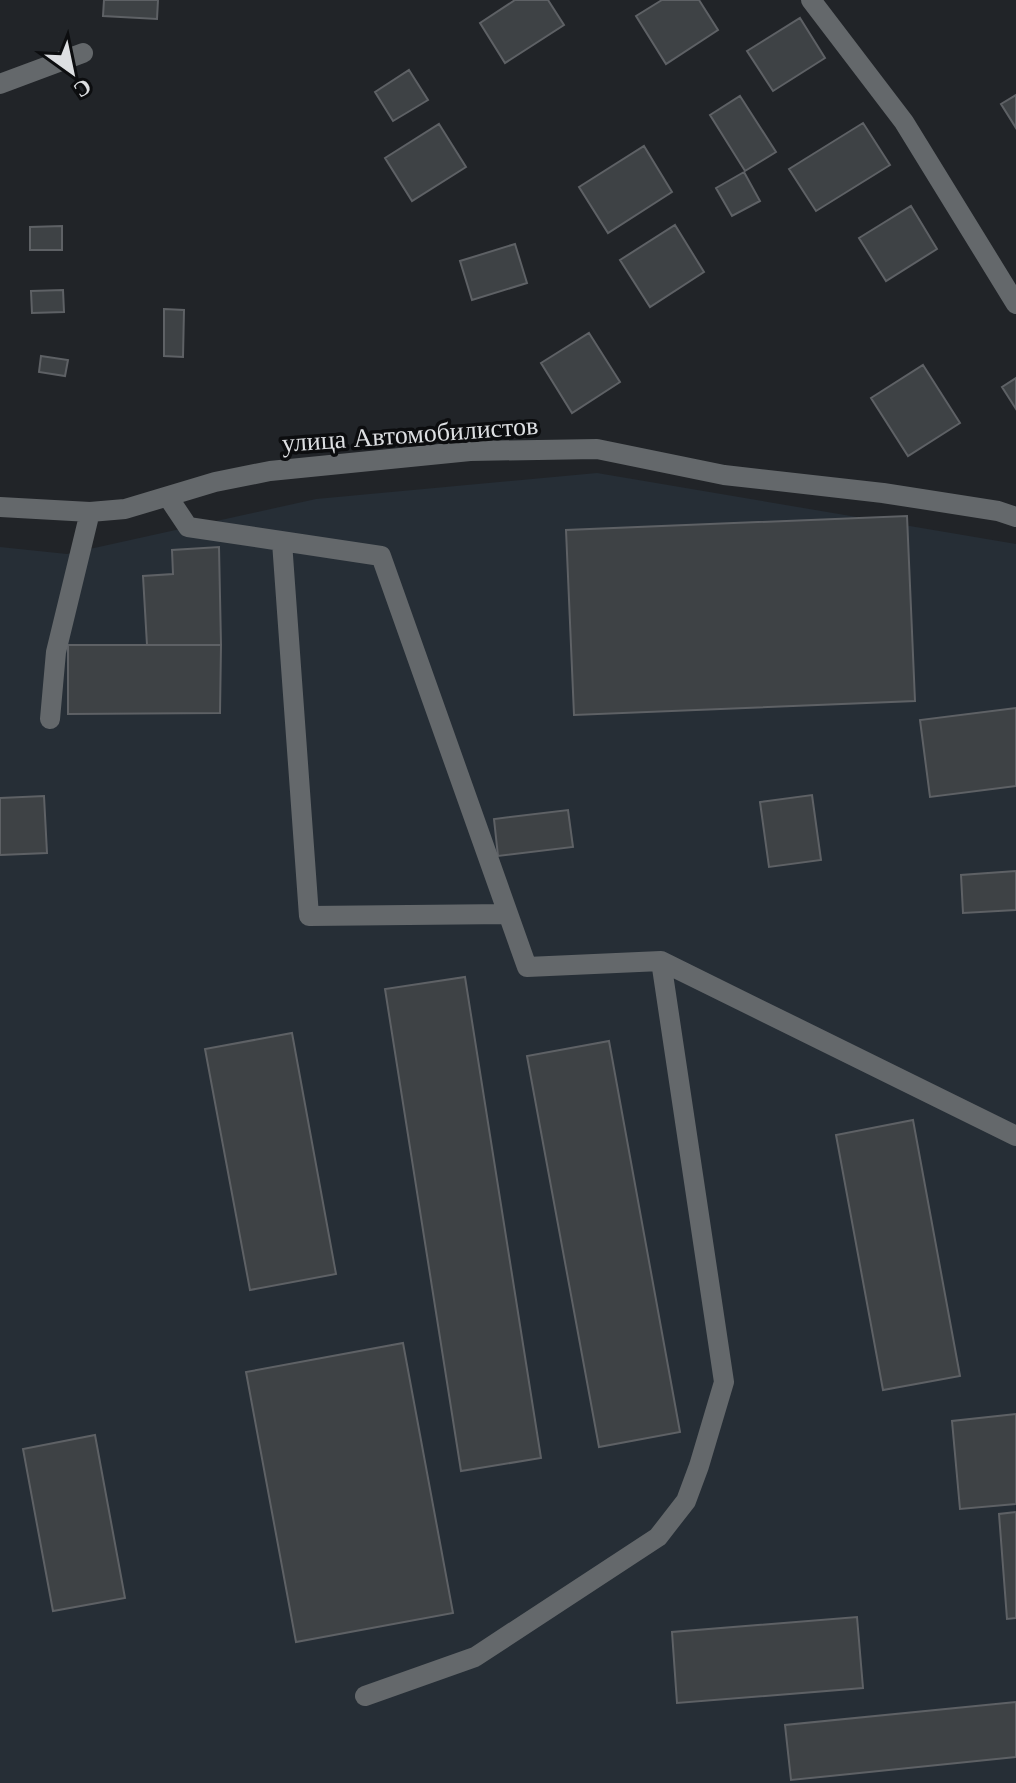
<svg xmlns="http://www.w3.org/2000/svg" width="1016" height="1783" font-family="'Libre Baskerville',serif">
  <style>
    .built { fill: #262e36 }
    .building { fill: #3e4245; stroke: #5e6165; stroke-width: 2 }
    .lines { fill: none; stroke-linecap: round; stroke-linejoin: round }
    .minor { stroke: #64686b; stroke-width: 20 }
    .labels { text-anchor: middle; stroke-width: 7; stroke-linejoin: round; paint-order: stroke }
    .street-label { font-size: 26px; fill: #dddfe2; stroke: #0c0d0f }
  </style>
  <rect width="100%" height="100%" fill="#212428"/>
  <path class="built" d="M 597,473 L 1016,544 L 1016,1783 L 0,1783 L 0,547 L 67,554 L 316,499 Z"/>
  <path class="building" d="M 104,0 L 158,0 L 157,19 L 103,16 Z
    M 515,0 L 548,0 L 564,25 L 505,63 L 480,23 Z
    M 662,0 L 699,0 L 718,30 L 666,64 L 636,16 Z
    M 800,18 L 825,58 L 773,91 L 747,51 Z
    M 409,70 L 428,100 L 393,121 L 375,92 Z
    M 1016,95 L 1016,128 L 1001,104 Z
    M 740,96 L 776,152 L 745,171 L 710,115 Z
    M 863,123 L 890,165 L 816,211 L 789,169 Z
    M 439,124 L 466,167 L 412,201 L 385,158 Z
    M 644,146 L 672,192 L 608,233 L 579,187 Z
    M 744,172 L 760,201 L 732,216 L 716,188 Z
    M 911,206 L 937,249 L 886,281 L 859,238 Z
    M 675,225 L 704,272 L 650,307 L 620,260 Z
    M 62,226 L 62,250 L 30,250 L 30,227 Z
    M 515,244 L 527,283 L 472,300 L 460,261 Z
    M 63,290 L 64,312 L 32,313 L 31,291 Z
    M 164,309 L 184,310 L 183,357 L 164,356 Z
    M 589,333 L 620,382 L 572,413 L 541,363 Z
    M 41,356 L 68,360 L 65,376 L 39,372 Z
    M 923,365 L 960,423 L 908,456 L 871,398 Z
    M 1016,378 L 1016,409 L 1002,387 Z
    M 907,516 L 915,701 L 574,715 L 566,530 Z
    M 219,547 L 221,645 L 147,645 L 143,576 L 173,574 L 172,550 Z
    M 68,645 L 221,645 L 220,713 L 68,714 Z
    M 1016,708 L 1016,786 L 930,797 L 920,720 Z
    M 812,795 L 821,860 L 769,867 L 760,802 Z
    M 44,796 L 47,853 L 0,855 L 0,798 Z
    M 568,810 L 573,847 L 498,856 L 494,819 Z
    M 1016,871 L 1016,910 L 963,913 L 961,875 Z
    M 465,977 L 541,1458 L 461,1471 L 385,989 Z
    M 292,1033 L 336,1274 L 250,1290 L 205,1049 Z
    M 609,1041 L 680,1432 L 599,1447 L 527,1056 Z
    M 913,1120 L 960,1376 L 883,1390 L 836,1135 Z
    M 403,1343 L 453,1613 L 296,1642 L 246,1372 Z
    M 1016,1414 L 1016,1504 L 960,1509 L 952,1421 Z
    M 95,1435 L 125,1598 L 53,1611 L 23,1449 Z
    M 1016,1512 L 1016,1618 L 1007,1619 L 999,1514 Z
    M 857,1617 L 863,1688 L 677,1703 L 672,1632 Z
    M 1016,1702 L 1016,1757 L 791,1780 L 785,1725 Z"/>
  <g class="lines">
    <path class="minor" d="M 811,0 L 904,122 L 1016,304
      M 0,84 L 83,53
      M 168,497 L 188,527 L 381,556 L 527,967 L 661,961 L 724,1382 L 699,1466 L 686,1501 L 658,1537 L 475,1657 L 365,1696
      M 0,507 L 90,512 L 125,509 L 215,482 L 270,471 L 470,451 L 597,449 L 724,475 L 883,493 L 998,511 L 1016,517
      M 282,542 L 309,916 L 508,914
      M 50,719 L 56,652 L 90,512
      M 661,961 L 1016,1136"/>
  </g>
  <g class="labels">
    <g class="street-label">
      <text transform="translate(410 434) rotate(-4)" y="9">улица Автомобилистов</text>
    </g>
  </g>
  <g transform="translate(72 72) rotate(147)" stroke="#0c0d0f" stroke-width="6" paint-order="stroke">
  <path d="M0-6L14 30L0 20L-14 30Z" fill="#dddfe2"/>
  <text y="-12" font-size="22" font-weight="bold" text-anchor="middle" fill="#dddfe2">С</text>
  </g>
</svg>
